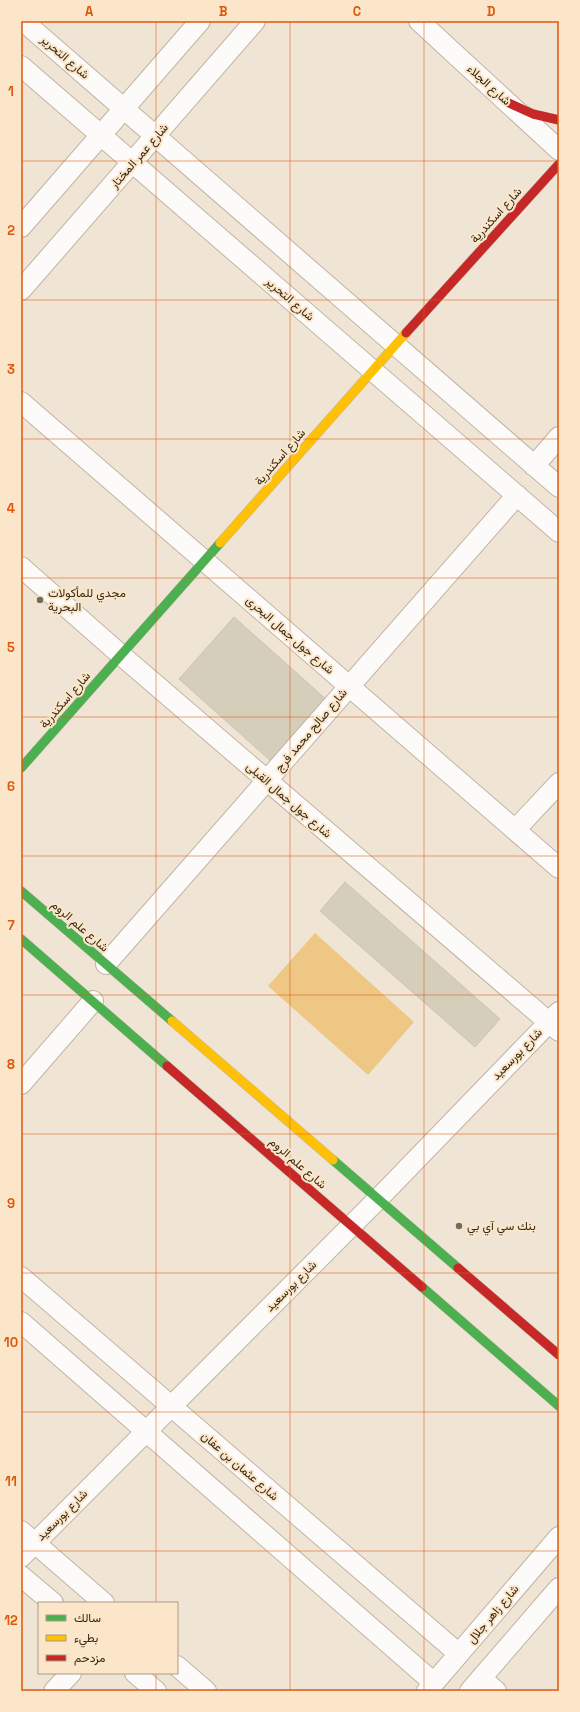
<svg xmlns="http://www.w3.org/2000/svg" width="580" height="1712" font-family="'Space Grotesk',Vazirmatn,sans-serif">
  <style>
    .green { fill: #eec785 }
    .building { fill: #d5cebb; stroke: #cbc4b2 }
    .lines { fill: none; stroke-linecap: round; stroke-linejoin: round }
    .street-casing { stroke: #c0b4a4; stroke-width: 22 }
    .fast-casing { stroke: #c0b4a4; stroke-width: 10 }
    .slow-casing { stroke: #c0b4a4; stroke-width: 10 }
    .jam-casing { stroke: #c0b4a4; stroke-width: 10 }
    .street { stroke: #fdfbf9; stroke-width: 20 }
    .fast { stroke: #4caf50; stroke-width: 9 }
    .slow { stroke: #ffc107; stroke-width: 9 }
    .jam { stroke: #c62828; stroke-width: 9 }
    .grid { fill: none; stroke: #df570c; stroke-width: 1; stroke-opacity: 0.55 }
    .poi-dot { fill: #766a58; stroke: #fbe6ca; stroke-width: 1.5 }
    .labels { text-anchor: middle; stroke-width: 4; stroke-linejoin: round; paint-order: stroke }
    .street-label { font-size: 12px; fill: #352815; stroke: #fbe6ca }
    .poi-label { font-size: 12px; fill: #352815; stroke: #fbe6ca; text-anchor: start }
    .neatline { fill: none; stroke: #df570c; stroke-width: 1.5 }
    .grid-label { font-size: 13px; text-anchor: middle; font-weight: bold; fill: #df570c }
  </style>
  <rect width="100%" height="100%" fill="#f0e5d5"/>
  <path class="green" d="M 315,933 L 414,1022 L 368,1075 L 268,986 Z"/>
  <path class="building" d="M 234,617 L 328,701 L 273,763 L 179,679 Z
    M 345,882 L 500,1019 L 475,1047 L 320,911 Z"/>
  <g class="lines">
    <defs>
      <path id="street" d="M 23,21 L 559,487
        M 419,21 L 559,150
        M 21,66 L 559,532
        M 21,227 L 200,21
        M 21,290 L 255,21
        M 21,402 L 559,868
        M 534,466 L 559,437
        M 21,567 L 121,655 L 559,1031
        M 515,830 L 559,783
        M 106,964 C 243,808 379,651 517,495
        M 21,1084 L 93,1001
        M 21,1277 L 459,1654
        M 21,1322 L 434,1683
        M 21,1531 L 104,1603
        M 21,1557 L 378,1199 L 559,1012
        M 21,1576 L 53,1603
        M 177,1666 L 206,1691
        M 135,1673 L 156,1691
        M 481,1678 L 496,1691
        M 54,1691 L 71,1673
        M 427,1691 L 559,1537
        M 470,1691 L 559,1588"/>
      <path id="fast" d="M 21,768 L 220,543
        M 21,891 L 172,1021
        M 21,939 L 167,1066
        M 333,1160 L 458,1268
        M 422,1287 L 559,1406"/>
      <path id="slow" d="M 220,543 L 406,333
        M 172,1021 L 333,1160"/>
      <path id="jam" d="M 509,103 L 533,114 L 559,120
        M 406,333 L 559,164
        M 167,1066 L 422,1287
        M 458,1268 L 559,1355"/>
    </defs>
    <use href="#street" class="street-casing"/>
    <use href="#fast" class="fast-casing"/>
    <use href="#slow" class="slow-casing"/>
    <use href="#jam" class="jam-casing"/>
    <use href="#street" class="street"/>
    <use href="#fast" class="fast"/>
    <use href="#slow" class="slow"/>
    <use href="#jam" class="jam"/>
  </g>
  <path class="grid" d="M 156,21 L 156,1603M 290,21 L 290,1691M 424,21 L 424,1691M 21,161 L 559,161M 21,300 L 559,300M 21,439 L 559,439M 21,578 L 559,578M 21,717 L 559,717M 21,856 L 559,856M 21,995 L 559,995M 21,1134 L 559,1134M 21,1273 L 559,1273M 21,1412 L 559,1412M 21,1551 L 559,1551M 156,1673 L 156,1691"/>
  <g class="poi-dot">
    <circle cx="40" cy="600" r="4"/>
    <circle cx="459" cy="1226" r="4"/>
  </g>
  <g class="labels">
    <g class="street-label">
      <text transform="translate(65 57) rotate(41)" y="4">شارع التحرير</text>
      <text transform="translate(489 85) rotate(42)" y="4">شارع الجلاء</text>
      <text transform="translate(139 156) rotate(-49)" y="4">شارع عمر المختار</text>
      <text transform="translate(496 215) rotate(-48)" y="4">شارع اسكندرية</text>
      <text transform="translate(290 299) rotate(41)" y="4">شارع التحرير</text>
      <text transform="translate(280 457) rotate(-49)" y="4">شارع اسكندرية</text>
      <text transform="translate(290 635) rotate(41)" y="4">شارع جول جمال البحرى</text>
      <text transform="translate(65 700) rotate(-49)" y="4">شارع اسكندرية</text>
      <text transform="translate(311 730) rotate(-50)" y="4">شارع صالح محمد فرج</text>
      <text transform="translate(289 800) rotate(41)" y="4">شارع جول جمال القبلى</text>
      <text transform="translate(80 926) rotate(41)" y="4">شارع علم الروم</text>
      <text transform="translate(517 1054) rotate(-46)" y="4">شارع بورسعيد</text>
      <text transform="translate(298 1163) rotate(41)" y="4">شارع علم الروم</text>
      <text transform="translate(291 1286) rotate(-45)" y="4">شارع بورسعيد</text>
      <text transform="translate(240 1466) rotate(41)" y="4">شارع عثمان بن عفان</text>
      <text transform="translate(62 1515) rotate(-45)" y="4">شارع بورسعيد</text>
      <text transform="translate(493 1614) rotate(-50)" y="4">شارع زاهر جلال</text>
    </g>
    <g class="poi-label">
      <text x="48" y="597">مجدي للمأكولات<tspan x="48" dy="14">البحرية</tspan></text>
      <text x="467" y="1230">بنك سي آي بي</text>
    </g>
  </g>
  <rect width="580" height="1712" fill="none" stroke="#fbe6ca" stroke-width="44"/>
  <rect x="38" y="1602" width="140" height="72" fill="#fbe6ca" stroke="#ac9a82"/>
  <rect x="46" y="1615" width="20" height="6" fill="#4caf50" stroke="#ac9a82"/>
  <text x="74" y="1622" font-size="12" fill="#352815">سالك</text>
  <rect x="46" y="1635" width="20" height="6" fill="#ffc107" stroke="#ac9a82"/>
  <text x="74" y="1642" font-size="12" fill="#352815">بطيء</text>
  <rect x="46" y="1655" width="20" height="6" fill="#c62828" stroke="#ac9a82"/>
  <text x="74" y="1662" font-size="12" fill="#352815">مزدحم</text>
  <rect x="22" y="22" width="536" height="1668" class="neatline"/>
  <g class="grid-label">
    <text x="89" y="16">A</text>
    <text x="223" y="16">B</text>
    <text x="357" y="16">C</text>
    <text x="491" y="16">D</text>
    <text x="11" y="96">1</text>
    <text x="11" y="235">2</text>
    <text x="11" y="374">3</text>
    <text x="11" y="513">4</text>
    <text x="11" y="652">5</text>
    <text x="11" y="791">6</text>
    <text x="11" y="930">7</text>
    <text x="11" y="1069">8</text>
    <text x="11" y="1208">9</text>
    <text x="11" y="1347">10</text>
    <text x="11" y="1486">11</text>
    <text x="11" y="1625">12</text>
  </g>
</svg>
